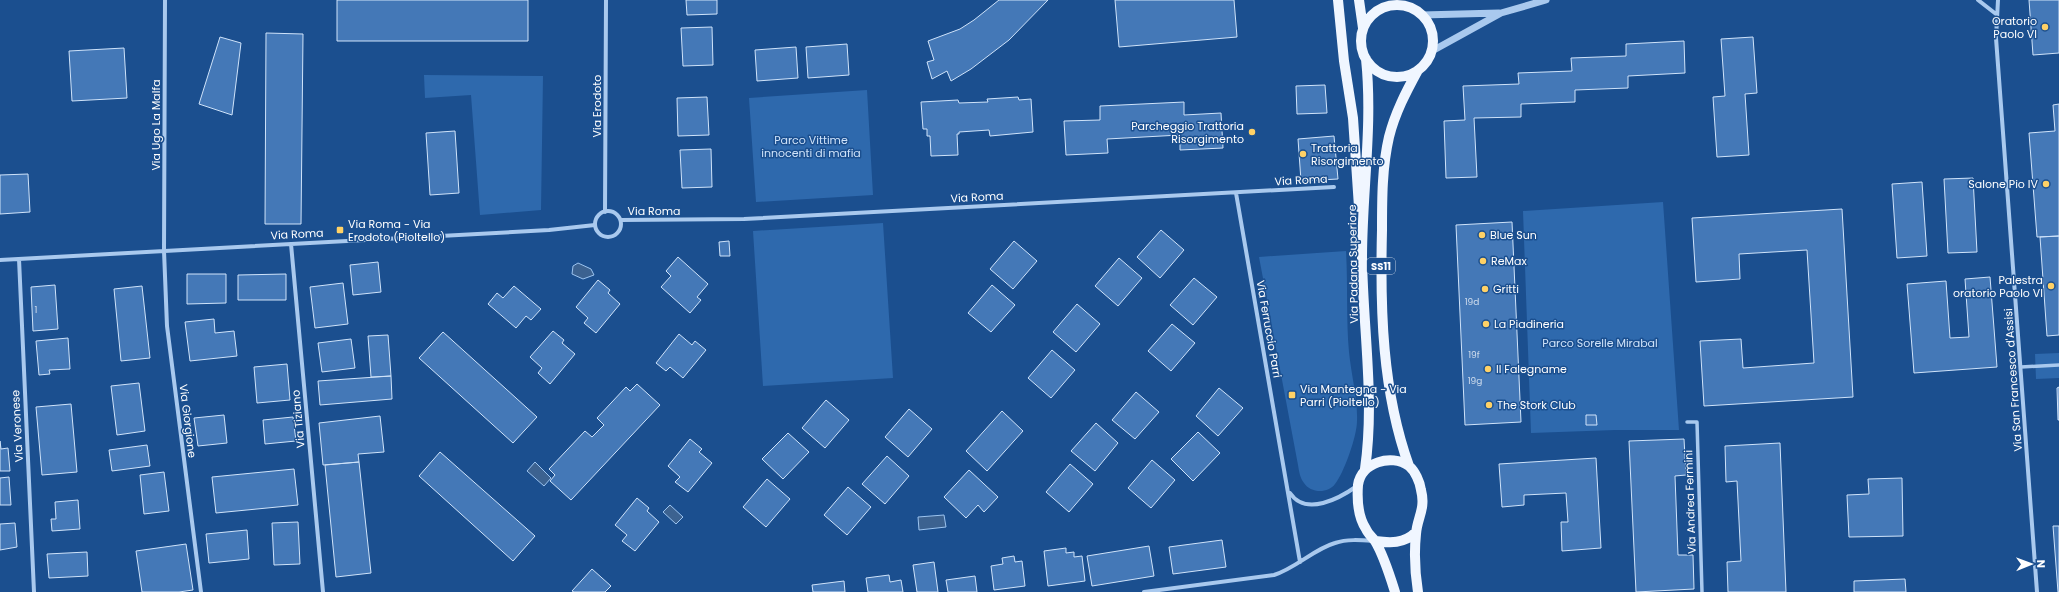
<svg xmlns="http://www.w3.org/2000/svg" width="2059" height="592" font-family="Poppins,sans-serif">
  <style>
    .green { fill: #2e69ad }
    .water { fill: #3c6290; stroke: #9cc4f0 }
    .building { fill: #4478b7; stroke: #cfe3fa }
    .lines { fill: none; stroke-linecap: round; stroke-linejoin: round }
    .pedestrian { stroke: #a9c9ee; stroke-width: 3.5 }
    .minor { stroke: #a9c9ee; stroke-width: 4 }
    .tertiary { stroke: #a9c9ee; stroke-width: 7 }
    .primary { stroke: #f0f6ff; stroke-width: 10 }
    .poi-dot { fill: #ffd166; stroke: #1b4f8f; stroke-width: 1.5 }
    .labels { text-anchor: middle; stroke-width: 3; stroke-linejoin: round; paint-order: stroke }
    .number-label { font-size: 9px; fill: #d0dded }
    .shield { fill: #1b4f8f; stroke: #bbcadd; stroke-width: 1 }
    .shield-label { font-size: 10px; font-weight: bold; fill: #fff }
    .poi-label { font-size: 11px; fill: #fff; stroke: #1b4f8f; text-anchor: start }
    .street-label { font-size: 11px; fill: #fff; stroke: #1b4f8f }
    .park-label { font-size: 11px; fill: #cfe3fa; stroke: #1b4f8f }
  </style>
  <rect width="100%" height="100%" fill="#1b4f8f"/>
  <path class="green" d="M 424,75 L 543,76 L 541,210 L 480,215 L 471,95 L 425,98 Z
    M 867,90 L 873,195 L 756,202 L 749,98 Z
    M 1663,202 L 1679,430 L 1615,430 L 1531,433 L 1523,211 Z
    M 883,223 L 893,378 L 763,386 L 753,231 Z
    M 1346,251 C 1348,285 1346,318 1349,352 C 1351,373 1358,401 1357,421 C 1357,436 1344,473 1335,484 C 1328,494 1310,493 1304,483 C 1300,478 1299,471 1298,465 L 1259,257 Z
    M 2059,353 L 2059,378 L 2036,379 L 2035,354 Z"/>
  <path class="water" d="M 578,263 L 591,269 L 594,275 L 583,279 L 572,274 L 573,266 Z
    M 535,462 L 551,478 L 544,486 L 527,471 Z
    M 670,505 L 683,517 L 676,524 L 663,512 Z
    M 944,515 L 946,527 L 919,530 L 918,517 Z"/>
  <path class="building" d="M 337,0 L 528,0 L 528,41 L 337,41 Z
    M 686,0 L 717,0 L 717,14 L 687,15 Z
    M 999,0 L 1048,0 L 1009,40 L 971,69 L 951,81 L 947,71 L 932,79 L 927,62 L 934,60 L 928,41 L 960,29 L 974,20 Z
    M 1115,0 L 1234,0 L 1237,37 L 1119,47 Z
    M 2029,0 L 2059,0 L 2059,53 L 2033,55 Z
    M 712,27 L 713,65 L 683,66 L 681,28 Z
    M 266,33 L 303,34 L 301,224 L 265,224 Z
    M 220,37 L 241,43 L 232,115 L 199,104 Z
    M 1753,37 L 1757,93 L 1745,94 L 1749,155 L 1717,157 L 1713,97 L 1725,96 L 1721,39 Z
    M 1684,41 L 1685,73 L 1628,76 L 1628,88 L 1575,90 L 1575,102 L 1521,104 L 1521,117 L 1474,118 L 1477,177 L 1446,178 L 1444,121 L 1465,120 L 1463,86 L 1519,84 L 1518,73 L 1572,71 L 1571,58 L 1626,56 L 1626,44 Z
    M 847,44 L 849,75 L 808,78 L 806,47 Z
    M 796,47 L 798,78 L 757,81 L 755,50 Z
    M 124,48 L 127,98 L 72,101 L 69,51 Z
    M 1325,85 L 1327,113 L 1297,114 L 1296,86 Z
    M 707,97 L 709,135 L 678,136 L 677,98 Z
    M 1018,97 L 1019,100 L 1031,99 L 1033,132 L 990,136 L 989,130 L 959,132 L 959,134 L 957,134 L 958,155 L 931,156 L 930,136 L 927,136 L 927,129 L 923,129 L 921,102 L 958,100 L 959,103 L 988,102 L 987,99 Z
    M 1184,102 L 1184,115 L 1221,113 L 1223,148 L 1180,150 L 1180,135 L 1107,139 L 1108,153 L 1066,155 L 1064,121 L 1100,120 L 1100,106 Z
    M 2059,104 L 2059,236 L 2037,237 L 2029,133 L 2055,131 L 2053,105 Z
    M 455,131 L 459,193 L 430,195 L 426,133 Z
    M 1334,136 L 1338,179 L 1301,181 L 1298,139 Z
    M 711,149 L 712,187 L 682,188 L 680,150 Z
    M 28,174 L 30,212 L 0,214 L 0,175 Z
    M 1973,178 L 1977,252 L 1948,253 L 1944,179 Z
    M 1922,182 L 1927,256 L 1897,258 L 1892,184 Z
    M 1842,209 L 1853,397 L 1704,406 L 1700,341 L 1741,339 L 1743,368 L 1814,363 L 1807,250 L 1739,254 L 1740,279 L 1696,282 L 1692,218 Z
    M 1512,222 L 1521,422 L 1465,425 L 1456,225 Z
    M 1161,230 L 1184,250 L 1160,278 L 1137,257 Z
    M 2059,236 L 2059,335 L 2047,336 L 2040,237 Z
    M 729,241 L 730,256 L 720,256 L 719,242 Z
    M 1014,241 L 1037,261 L 1013,289 L 990,269 Z
    M 678,257 L 708,284 L 697,297 L 701,300 L 690,313 L 661,287 L 671,276 L 666,271 Z
    M 1119,258 L 1142,278 L 1118,306 L 1095,286 Z
    M 378,262 L 381,292 L 353,295 L 350,265 Z
    M 187,274 L 226,274 L 226,303 L 187,304 Z
    M 286,274 L 286,300 L 238,300 L 238,275 Z
    M 1990,277 L 1997,367 L 1914,373 L 1907,284 L 1946,281 L 1950,338 L 1969,337 L 1965,279 Z
    M 1194,278 L 1217,297 L 1193,325 L 1170,305 Z
    M 598,280 L 610,290 L 608,293 L 620,304 L 596,333 L 584,323 L 588,318 L 576,307 Z
    M 343,283 L 348,324 L 315,328 L 310,287 Z
    M 55,285 L 58,329 L 33,331 L 31,287 Z
    M 992,285 L 1015,305 L 991,332 L 968,313 Z
    M 142,286 L 150,358 L 121,361 L 114,289 Z
    M 514,286 L 541,309 L 531,320 L 526,316 L 516,328 L 488,304 L 497,293 L 503,298 Z
    M 1077,304 L 1100,324 L 1076,352 L 1053,332 Z
    M 214,319 L 215,333 L 234,331 L 237,356 L 190,361 L 185,322 Z
    M 1172,324 L 1195,343 L 1171,371 L 1148,351 Z
    M 553,331 L 564,340 L 562,343 L 575,354 L 550,384 L 538,373 L 542,368 L 530,357 Z
    M 443,332 L 537,417 L 513,443 L 419,358 Z
    M 679,334 L 692,345 L 695,341 L 706,350 L 683,378 L 670,367 L 666,371 L 656,363 Z
    M 388,335 L 391,376 L 371,377 L 368,336 Z
    M 68,338 L 70,369 L 49,370 L 50,374 L 39,375 L 36,341 Z
    M 351,339 L 355,368 L 322,372 L 318,343 Z
    M 1052,350 L 1075,370 L 1051,398 L 1028,378 Z
    M 287,364 L 290,400 L 257,403 L 254,367 Z
    M 391,376 L 392,399 L 320,405 L 318,381 Z
    M 139,383 L 145,431 L 117,435 L 111,386 Z
    M 637,384 L 660,405 L 571,500 L 550,481 L 555,475 L 549,469 L 585,431 L 592,437 L 604,425 L 597,418 L 626,387 L 630,391 Z
    M 2059,387 L 2059,420 L 2058,420 L 2057,388 Z
    M 1219,388 L 1243,408 L 1218,436 L 1196,416 Z
    M 1136,392 L 1159,412 L 1135,439 L 1112,420 Z
    M 826,400 L 849,420 L 825,448 L 802,428 Z
    M 71,404 L 77,472 L 42,475 L 36,407 Z
    M 909,409 L 932,429 L 908,457 L 885,437 Z
    M 1002,411 L 1023,431 L 987,471 L 966,451 Z
    M 224,415 L 227,443 L 198,446 L 194,418 Z
    M 1586,415 L 1596,415 L 1597,425 L 1586,425 Z
    M 380,416 L 384,452 L 358,454 L 359,462 L 323,465 L 319,423 Z
    M 293,417 L 296,441 L 265,444 L 263,420 Z
    M 1096,423 L 1118,443 L 1095,471 L 1071,451 Z
    M 1198,432 L 1220,453 L 1193,481 L 1171,459 Z
    M 788,433 L 809,452 L 783,479 L 762,459 Z
    M 690,439 L 702,449 L 699,452 L 712,463 L 688,492 L 675,482 L 680,477 L 668,466 Z
    M 1684,439 L 1686,475 L 1675,476 L 1678,555 L 1693,555 L 1694,589 L 1636,592 L 1629,441 Z
    M 0,441 L 1,449 L 8,448 L 10,471 L 0,471 Z
    M 1780,443 L 1786,592 L 1728,592 L 1727,562 L 1741,561 L 1737,481 L 1726,482 L 1725,446 Z
    M 147,445 L 150,466 L 112,471 L 109,450 Z
    M 440,452 L 535,536 L 513,561 L 419,476 Z
    M 887,456 L 909,476 L 885,504 L 862,484 Z
    M 1596,458 L 1601,548 L 1562,551 L 1561,522 L 1568,522 L 1566,493 L 1524,495 L 1524,505 L 1502,507 L 1499,464 Z
    M 1152,460 L 1175,480 L 1151,508 L 1128,488 Z
    M 359,462 L 371,573 L 336,577 L 325,465 Z
    M 1070,464 L 1093,484 L 1069,512 L 1046,492 Z
    M 294,469 L 298,505 L 216,513 L 212,477 Z
    M 969,470 L 998,497 L 984,512 L 978,505 L 966,518 L 944,497 Z
    M 164,472 L 169,511 L 144,514 L 140,475 Z
    M 9,477 L 11,505 L 0,505 L 0,478 Z
    M 1902,478 L 1903,536 L 1849,537 L 1847,495 L 1869,494 L 1868,479 Z
    M 767,479 L 790,499 L 766,527 L 743,507 Z
    M 848,487 L 871,507 L 847,535 L 824,515 Z
    M 637,498 L 649,508 L 647,511 L 659,522 L 635,551 L 622,541 L 627,535 L 615,525 Z
    M 78,500 L 80,529 L 52,531 L 51,519 L 56,519 L 55,502 Z
    M 298,522 L 300,564 L 274,565 L 272,523 Z
    M 15,523 L 17,547 L 0,550 L 0,524 Z
    M 2053,526 L 2059,526 L 2059,592 L 2058,592 Z
    M 247,530 L 249,559 L 209,563 L 206,534 Z
    M 1222,540 L 1226,567 L 1173,574 L 1169,547 Z
    M 186,544 L 193,590 L 179,592 L 142,592 L 136,551 Z
    M 1149,546 L 1154,576 L 1092,586 L 1087,556 Z
    M 1066,548 L 1066,553 L 1074,552 L 1074,557 L 1082,556 L 1085,581 L 1048,586 L 1044,551 Z
    M 87,552 L 88,576 L 49,578 L 47,554 Z
    M 1014,556 L 1015,562 L 1022,561 L 1025,586 L 994,590 L 991,566 L 1003,564 L 1002,558 Z
    M 934,562 L 938,592 L 917,592 L 913,565 Z
    M 592,569 L 611,586 L 605,592 L 574,592 L 572,591 Z
    M 889,575 L 890,582 L 901,580 L 903,592 L 868,592 L 866,578 Z
    M 975,576 L 977,592 L 948,592 L 946,580 Z
    M 1905,579 L 1906,592 L 1854,592 L 1854,581 Z
    M 844,581 L 845,592 L 813,592 L 812,585 Z"/>
  <g class="lines">
    <path class="pedestrian" d="M 2021,367 L 2059,365
      M 1687,422 L 1697,422 L 1702,592"/>
    <path class="minor" d="M 165,0 L 164,251 L 167,326 L 201,592
      M 1978,0 L 1996,14
      M 1998,0 L 1996,38 L 2037,592
      M 1236,193 L 1300,562
      M595 224a13 13 0 1 1 26 0a13 13 0 1 1-26 0Z
      M 605,212 L 606,0
      M 621,220 L 744,219 L 1334,187
      M 291,244 L 323,592
      M 19,259 L 34,592
      M 0,260 L 549,230 L 595,225
      M 1290,493 C 1306,517 1340,498 1357,486
      M 1144,592 L 1274,575 C 1296,568 1314,549 1335,543 C 1347,539 1360,540 1373,541"/>
    <path class="tertiary" d="M 1422,15 L 1499,13
      M 1432,51 L 1501,13 L 1546,0"/>
    <path class="primary" d="M 1338,0 L 1344,61 L 1353,118 L 1359,207
      M 1359,0 L 1363,28
      M1361 41a36 36 0 1 1 72 0a36 36 0 1 1-72 0Z
      M 1409,466 C 1382,391 1380,309 1382,230 C 1382,199 1382,167 1389,137 C 1395,113 1406,92 1418,70
      M 1365,469 C 1375,399 1363,329 1362,258 C 1362,192 1373,125 1366,59
      M 1375,541 C 1390,543 1404,544 1416,532
      M 1395,592 C 1390,576 1384,556 1375,541 C 1372,537 1368,534 1366,529 C 1358,517 1357,499 1358,485 C 1361,463 1391,453 1409,466 C 1415,471 1420,482 1421,490 C 1426,509 1417,518 1416,534 C 1414,553 1415,573 1418,592"/>
  </g>
  <g class="poi-dot">
    <circle cx="2045" cy="27" r="4"/>
    <circle cx="1252" cy="132" r="4"/>
    <circle cx="1303" cy="154" r="4"/>
    <circle cx="2046" cy="184" r="4"/>
    <rect x="336" y="226" width="8" height="8" rx="2"/>
    <circle cx="1482" cy="235" r="4"/>
    <circle cx="1483" cy="261" r="4"/>
    <circle cx="2051" cy="286" r="4"/>
    <circle cx="1485" cy="289" r="4"/>
    <circle cx="1486" cy="324" r="4"/>
    <circle cx="1488" cy="369" r="4"/>
    <rect x="1288" y="391" width="8" height="8" rx="2"/>
    <circle cx="1489" cy="405" r="4"/>
  </g>
  <g class="labels">
    <g class="number-label">
      <text x="1472" y="305">19d</text>
      <text x="36" y="313">1</text>
      <text x="1474" y="358">19f</text>
      <text x="1475" y="384">19g</text>
    </g>
    <rect class="shield" x="1367" y="258" width="28" height="16" rx="3"/>
    <g class="shield-label">
      <text x="1381" y="270">SS11</text>
    </g>
    <g class="poi-label">
      <text x="2037" y="25" text-anchor="end">Oratorio<tspan x="2037" dy="13">Paolo VI</tspan></text>
      <text x="1244" y="130" text-anchor="end">Parcheggio Trattoria<tspan x="1244" dy="13">Risorgimento</tspan></text>
      <text x="1311" y="152">Trattoria<tspan x="1311" dy="13">Risorgimento</tspan></text>
      <text x="2038" y="188" text-anchor="end">Salone Pio IV</text>
      <text x="348" y="228">Via Roma - Via<tspan x="348" dy="13">Erodoto (Pioltello)</tspan></text>
      <text x="1490" y="239">Blue Sun</text>
      <text x="1491" y="265">ReMax</text>
      <text x="2043" y="284" text-anchor="end">Palestra<tspan x="2043" dy="13">oratorio Paolo VI</tspan></text>
      <text x="1493" y="293">Gritti</text>
      <text x="1494" y="328">La Piadineria</text>
      <text x="1496" y="373">Il Falegname</text>
      <text x="1300" y="393">Via Mantegna - Via<tspan x="1300" dy="13">Parri (Pioltello)</tspan></text>
      <text x="1497" y="409">The Stork Club</text>
    </g>
    <g class="street-label">
      <text transform="translate(597 106) rotate(-90)" y="4">Via Erodoto</text>
      <text transform="translate(156 125) rotate(-90)" y="4">Via Ugo La Malfa</text>
      <text transform="translate(1301 180) rotate(-3)" y="4">Via Roma</text>
      <text transform="translate(977 197) rotate(-3)" y="4">Via Roma</text>
      <text x="654" y="215">Via Roma</text>
      <text transform="translate(297 234) rotate(-3)" y="4">Via Roma</text>
      <text transform="translate(1353 264) rotate(-91)" y="4">Via Padana Superiore</text>
      <text transform="translate(1269 329) rotate(80)" y="4">Via Ferruccio Parri</text>
      <text transform="translate(2013 380) rotate(-94)" y="4">Via San Francesco d'Assisi</text>
      <text transform="translate(298 419) rotate(-95)" y="4">Via Tiziano</text>
      <text transform="translate(188 421) rotate(83)" y="4">Via Giorgione</text>
      <text transform="translate(17 426) rotate(-93)" y="4">Via Veronese</text>
      <text transform="translate(1690 502) rotate(-92)" y="4">Via Andrea Fermini</text>
    </g>
    <g class="park-label">
      <text x="811" y="144">Parco Vittime<tspan x="811" dy="13">innocenti di mafia</tspan></text>
      <text x="1600" y="347">Parco Sorelle Mirabal</text>
    </g>
  </g>
  <g transform="translate(2031 564) rotate(89)" stroke="#1b4f8f" stroke-width="3" paint-order="stroke">
  <path d="M0-3L7 15L0 10L-7 15Z" fill="#ffffff"/>
  <text y="-6" font-size="11" font-weight="bold" text-anchor="middle" fill="#ffffff">N</text>
  </g>
</svg>
